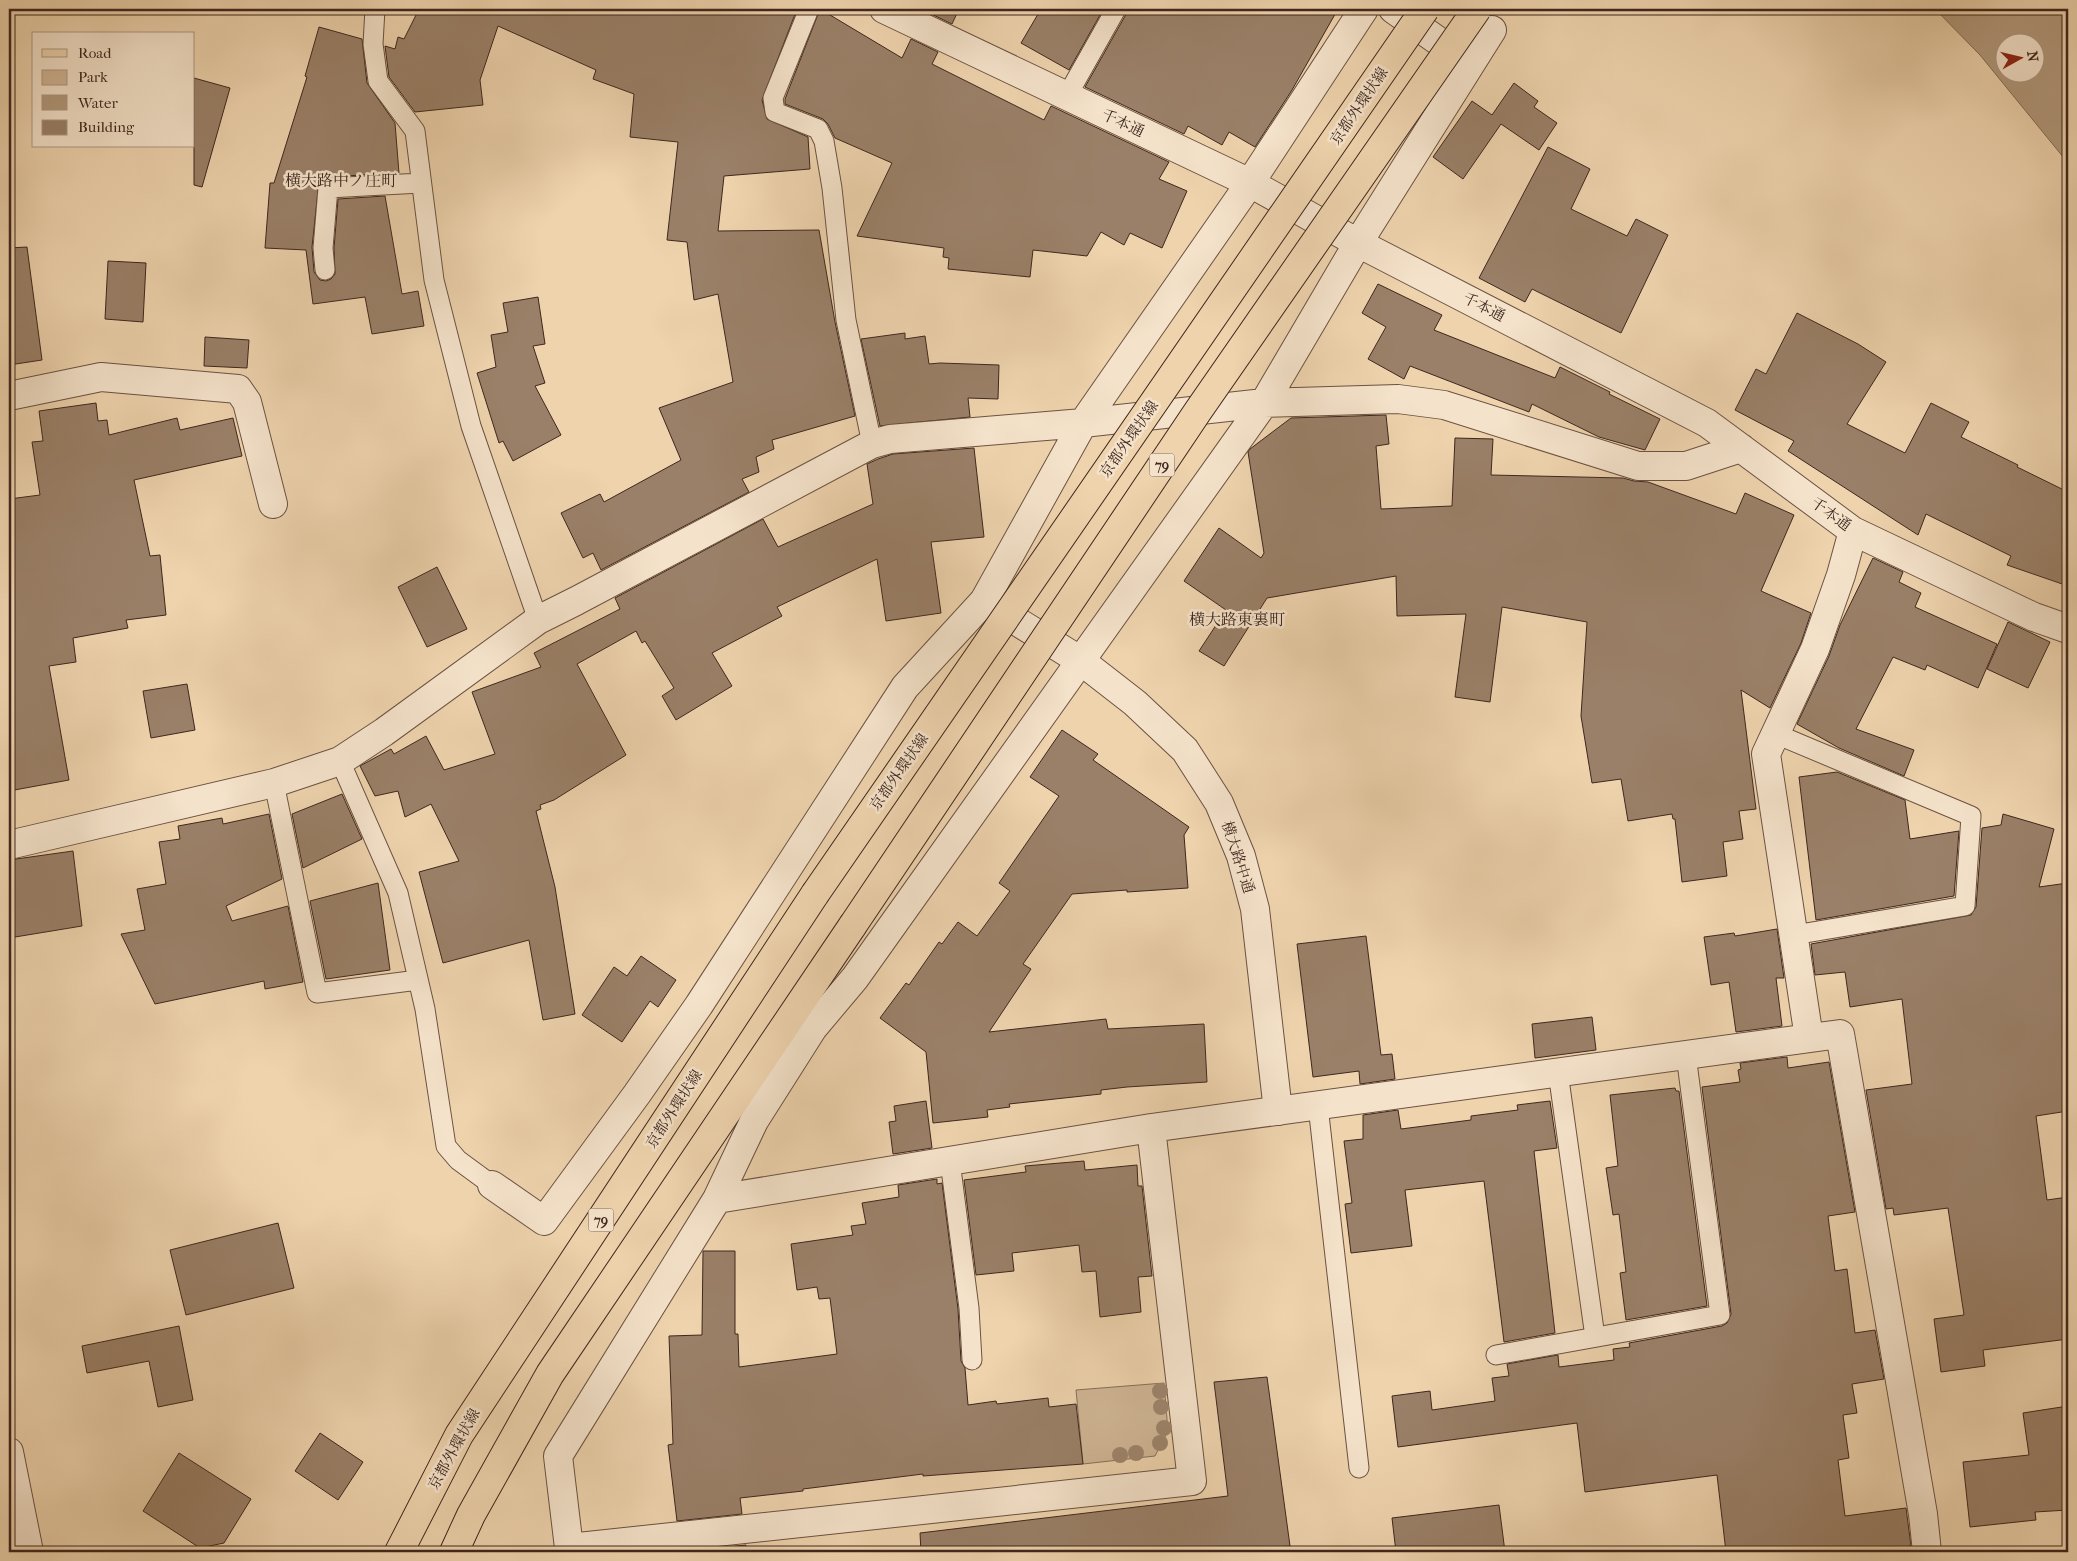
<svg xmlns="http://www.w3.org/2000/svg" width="2077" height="1561" font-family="'IM FELL French Canon','Noto Serif JP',serif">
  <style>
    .green { fill: #d0b695; stroke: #886e5a }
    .water { fill: #b2997c; stroke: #846b56; fill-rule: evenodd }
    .building { fill: #9a8068; stroke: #3f271e }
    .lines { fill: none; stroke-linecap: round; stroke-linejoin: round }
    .service-casing { stroke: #6b5242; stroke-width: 21 }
    .minor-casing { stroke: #6b5242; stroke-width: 30 }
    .tertiary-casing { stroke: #6b5242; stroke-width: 30 }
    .primary-casing { stroke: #3f271e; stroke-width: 30 }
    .service { stroke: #f4e2ca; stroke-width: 19 }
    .minor { stroke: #f4e2ca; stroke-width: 28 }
    .tertiary { stroke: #f4e2ca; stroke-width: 28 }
    .primary { stroke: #eed3ad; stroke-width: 28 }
    .primary-bridge-casing { stroke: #3f271e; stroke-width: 30; stroke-linecap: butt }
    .primary-bridge { stroke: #eed3ad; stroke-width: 28 }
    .tree { fill: #9e846c }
    .labels { text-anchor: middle; stroke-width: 5; stroke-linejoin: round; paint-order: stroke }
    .shield { fill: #f4e2ca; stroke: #755f52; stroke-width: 1 }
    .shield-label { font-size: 14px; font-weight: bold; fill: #3f271e }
    .street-label { font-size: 15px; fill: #3f271e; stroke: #f4e2ca }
    .neighbourhood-label { font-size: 16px; fill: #3f271e; stroke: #f4e2ca }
  </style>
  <rect width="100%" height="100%" fill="#eed3ad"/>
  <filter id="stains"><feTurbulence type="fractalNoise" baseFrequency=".004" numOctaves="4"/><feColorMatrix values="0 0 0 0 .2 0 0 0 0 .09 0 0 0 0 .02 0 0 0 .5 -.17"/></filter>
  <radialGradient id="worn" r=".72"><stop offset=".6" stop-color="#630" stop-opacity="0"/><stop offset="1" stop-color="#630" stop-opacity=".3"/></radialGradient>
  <path class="green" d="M 1164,1383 L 1168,1431 L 1155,1456 L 1083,1464 L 1076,1390 Z"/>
  <path class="water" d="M 1935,9 L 2068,9 L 2068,163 L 1980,55 ZM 2004,42 L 2034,42 L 2034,72 L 2004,72 Z"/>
  <path class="building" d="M 419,9 L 797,9 L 762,100 L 767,119 L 808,137 L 810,169 L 724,176 L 718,231 L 819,230 L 835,322 L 855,416 L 772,440 L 774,449 L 756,457 L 759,472 L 742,479 L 749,492 L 601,570 L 593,553 L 583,558 L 561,513 L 600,494 L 604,502 L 681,460 L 659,408 L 733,382 L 718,294 L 694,300 L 687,242 L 667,240 L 678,142 L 630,137 L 634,94 L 593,79 L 596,70 L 498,26 L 480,80 L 483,105 L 415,112 L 389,77 L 385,46 L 395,49 L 398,37 L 404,39 Z
    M 820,9 L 902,58 L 911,39 L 938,52 L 932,64 L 1044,120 L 1051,106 L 1169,162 L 1159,179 L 1187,191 L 1162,248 L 1130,233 L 1124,245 L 1101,232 L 1087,256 L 1033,250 L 1030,277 L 948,269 L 949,258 L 943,257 L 944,248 L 857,236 L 892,163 L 835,138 L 828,124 L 823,119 L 785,104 L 785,99 Z
    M 924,9 L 959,9 L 952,24 L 923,10 Z
    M 1041,9 L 1089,9 L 1100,15 L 1069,70 L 1021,43 Z
    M 1129,9 L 1338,9 L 1292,90 L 1255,147 L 1229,132 L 1222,145 L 1188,126 L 1184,134 L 1085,87 Z
    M 319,27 L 362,39 L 367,83 L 395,123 L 399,173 L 327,177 L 319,182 L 312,247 L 314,272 L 320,280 L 326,281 L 331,279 L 335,274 L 334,248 L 338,199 L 385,196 L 402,294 L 418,291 L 424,326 L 372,334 L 365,297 L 313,304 L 306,250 L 265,248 L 270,183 L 274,183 L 307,77 L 305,76 Z
    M 194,78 L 230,88 L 202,187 L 194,185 Z
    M 1514,83 L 1538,101 L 1534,107 L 1557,123 L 1539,150 L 1501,124 L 1463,179 L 1433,157 L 1472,101 L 1492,115 Z
    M 1548,147 L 1590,169 L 1571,209 L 1627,236 L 1636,219 L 1668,235 L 1621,333 L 1532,289 L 1525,302 L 1479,278 Z
    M 27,247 L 42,360 L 9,365 L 9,248 Z
    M 108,261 L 146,263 L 143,322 L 105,319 Z
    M 1378,284 L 1442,315 L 1434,330 L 1555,378 L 1560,367 L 1610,392 L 1609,394 L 1660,419 L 1645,450 L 1599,437 L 1532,404 L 1529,412 L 1410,366 L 1404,379 L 1368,359 L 1386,327 L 1362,313 Z
    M 538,297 L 545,344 L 533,346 L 545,383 L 535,386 L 561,435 L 513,461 L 503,441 L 499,443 L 477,373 L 496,367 L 491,335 L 508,332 L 503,303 Z
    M 1797,313 L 1858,344 L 1886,362 L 1847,424 L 1905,453 L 1931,403 L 1969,422 L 1961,437 L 2018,465 L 2017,467 L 2068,492 L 2068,586 L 2007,565 L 2011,556 L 1926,514 L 1918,535 L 1788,451 L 1794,441 L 1735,410 L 1756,369 L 1766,374 Z
    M 905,333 L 905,339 L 925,336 L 929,364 L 940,363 L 999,365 L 998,399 L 968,398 L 970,417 L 880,426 L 861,339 Z
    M 205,337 L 249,340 L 247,368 L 204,366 Z
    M 96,403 L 98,421 L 107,420 L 109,435 L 177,418 L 180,430 L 233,418 L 242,456 L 134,480 L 150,556 L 160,555 L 166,615 L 126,620 L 128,628 L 73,638 L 76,662 L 49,666 L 69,780 L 9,791 L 9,499 L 40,495 L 32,442 L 43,441 L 39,411 Z
    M 1386,415 L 1389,444 L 1376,446 L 1381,509 L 1452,506 L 1455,438 L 1493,439 L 1491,475 L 1623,478 L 1634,481 L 1648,482 L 1736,514 L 1745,493 L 1794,515 L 1761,591 L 1811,613 L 1801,643 L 1770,708 L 1741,690 L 1756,809 L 1739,811 L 1743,839 L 1723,842 L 1727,876 L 1682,882 L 1675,819 L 1673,819 L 1672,814 L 1628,821 L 1621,779 L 1592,783 L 1581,716 L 1587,622 L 1502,607 L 1490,702 L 1455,697 L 1466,614 L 1397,616 L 1396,576 L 1267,598 L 1224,666 L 1199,651 L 1226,610 L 1184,581 L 1219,528 L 1261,558 L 1264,553 L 1248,452 L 1250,449 L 1291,418 Z
    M 974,448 L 984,537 L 931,542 L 941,613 L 886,621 L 877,559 L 777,607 L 782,616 L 712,653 L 732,686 L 676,720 L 662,696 L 674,688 L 645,641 L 642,643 L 636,631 L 577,664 L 626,755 L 554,800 L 540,805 L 541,809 L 536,811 L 555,887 L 575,1014 L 543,1020 L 529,940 L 443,963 L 419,872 L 459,861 L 431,804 L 405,817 L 398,791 L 375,796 L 360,766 L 391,749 L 394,754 L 426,736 L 444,770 L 495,754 L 472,692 L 541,667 L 534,653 L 620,609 L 615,598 L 763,519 L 778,547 L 873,504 L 867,464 L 878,459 L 893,454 Z
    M 1873,558 L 1903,572 L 1899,582 L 1921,593 L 1915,607 L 1997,644 L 1978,688 L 1927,665 L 1925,670 L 1893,657 L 1856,729 L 1914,750 L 1904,776 L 1839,748 L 1797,724 L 1829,656 L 1840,625 Z
    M 437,567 L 467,629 L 427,647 L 398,587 Z
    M 2008,622 L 2050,642 L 2028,688 L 1987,669 Z
    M 187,684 L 195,730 L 151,738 L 143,691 Z
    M 1062,730 L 1098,754 L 1093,760 L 1189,827 L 1184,835 L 1188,888 L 1127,892 L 1127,890 L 1072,894 L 1023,964 L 1031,969 L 989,1032 L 1106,1019 L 1108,1029 L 1204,1024 L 1207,1082 L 1127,1087 L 1101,1090 L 1101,1094 L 1009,1104 L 1010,1107 L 987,1110 L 988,1117 L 933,1123 L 926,1052 L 880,1018 L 906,983 L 909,985 L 939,942 L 942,944 L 958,922 L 977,936 L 1010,891 L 999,883 L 1059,796 L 1030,777 Z
    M 1837,772 L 1905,800 L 1910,839 L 1959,831 L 1954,896 L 1816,920 L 1799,777 Z
    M 342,794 L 362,839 L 303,868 L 292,814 Z
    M 269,814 L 282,879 L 226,906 L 232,921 L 288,906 L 303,982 L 265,989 L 264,981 L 155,1004 L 121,934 L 145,930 L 137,889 L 166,884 L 159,842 L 180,839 L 178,826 L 222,818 L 223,824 Z
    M 2003,814 L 2054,829 L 2039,887 L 2068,883 L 2068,1111 L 2036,1116 L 2047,1200 L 2068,1197 L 2068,1339 L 1983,1350 L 1985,1366 L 1941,1372 L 1934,1319 L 1964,1315 L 1948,1208 L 1894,1215 L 1893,1208 L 1886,1209 L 1866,1090 L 1912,1084 L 1902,999 L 1850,1007 L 1845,972 L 1815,975 L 1811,944 L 1971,915 L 1976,907 L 1982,828 L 2001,825 Z
    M 73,851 L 82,926 L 9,938 L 9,860 Z
    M 378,883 L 390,970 L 326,979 L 310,901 Z
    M 1777,929 L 1784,978 L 1776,978 L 1782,1026 L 1736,1032 L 1729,982 L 1711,985 L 1704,937 L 1734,933 L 1735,936 Z
    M 1366,936 L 1381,1055 L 1392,1054 L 1395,1079 L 1360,1084 L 1359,1071 L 1313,1077 L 1297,944 Z
    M 641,956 L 676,980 L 658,1007 L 650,1001 L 622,1042 L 582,1015 L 614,967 L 627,976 Z
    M 1592,1017 L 1596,1050 L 1535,1058 L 1532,1024 Z
    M 1787,1057 L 1788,1068 L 1829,1062 L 1855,1212 L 1828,1216 L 1835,1271 L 1847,1269 L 1855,1333 L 1875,1330 L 1884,1379 L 1852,1384 L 1857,1413 L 1843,1415 L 1849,1458 L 1838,1460 L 1845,1516 L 1906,1508 L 1911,1546 L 1858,1552 L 1726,1552 L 1717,1475 L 1585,1492 L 1577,1423 L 1398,1447 L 1392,1396 L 1430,1391 L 1432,1410 L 1495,1401 L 1492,1378 L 1509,1376 L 1507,1364 L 1558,1355 L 1559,1367 L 1614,1360 L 1613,1349 L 1630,1347 L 1629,1343 L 1722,1326 L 1727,1323 L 1731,1314 L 1702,1087 L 1740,1082 L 1738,1070 L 1741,1069 L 1740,1063 Z
    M 1675,1088 L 1676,1091 L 1679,1091 L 1707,1306 L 1626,1320 L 1620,1273 L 1626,1272 L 1619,1214 L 1613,1215 L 1606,1168 L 1618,1166 L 1610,1095 Z
    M 926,1101 L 932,1148 L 893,1154 L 889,1122 L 896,1121 L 894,1106 Z
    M 1550,1101 L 1557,1148 L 1534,1151 L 1555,1333 L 1504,1342 L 1484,1181 L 1405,1190 L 1412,1246 L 1351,1253 L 1345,1204 L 1352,1203 L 1344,1141 L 1363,1139 L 1363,1115 L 1398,1110 L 1401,1129 L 1471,1120 L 1471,1116 L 1518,1110 L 1517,1105 Z
    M 1084,1161 L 1085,1170 L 1137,1165 L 1138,1186 L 1142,1186 L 1152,1276 L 1138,1277 L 1141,1312 L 1100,1317 L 1096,1271 L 1082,1272 L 1079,1245 L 1012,1253 L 1014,1271 L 976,1275 L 964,1180 L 1026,1172 L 1025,1166 Z
    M 937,1179 L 937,1184 L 942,1183 L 958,1309 L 961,1361 L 965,1368 L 968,1405 L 996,1401 L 997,1404 L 1048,1398 L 1049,1407 L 1076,1404 L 1083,1464 L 923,1476 L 923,1474 L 803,1489 L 803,1491 L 740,1498 L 742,1514 L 677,1521 L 668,1445 L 673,1444 L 669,1336 L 702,1335 L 703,1251 L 735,1251 L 735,1334 L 738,1334 L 739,1367 L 837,1354 L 830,1298 L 819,1299 L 817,1287 L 797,1290 L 791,1244 L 853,1235 L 851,1226 L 866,1224 L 862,1203 L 899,1197 L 898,1185 Z
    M 278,1223 L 294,1288 L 186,1315 L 170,1250 Z
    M 179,1326 L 193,1400 L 158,1407 L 149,1361 L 87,1373 L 82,1346 Z
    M 1267,1377 L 1290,1546 L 1244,1552 L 921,1552 L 920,1533 L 1228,1496 L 1214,1382 Z
    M 2068,1406 L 2068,1510 L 2035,1512 L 2036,1520 L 1970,1527 L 1963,1462 L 2029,1455 L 2023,1413 Z
    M 320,1433 L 363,1462 L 338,1500 L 295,1471 Z
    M 179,1453 L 251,1499 L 224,1543 L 200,1548 L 143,1511 Z
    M 1499,1505 L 1505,1552 L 1396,1552 L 1392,1518 Z
    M 746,1545 L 746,1552 L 680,1552 Z"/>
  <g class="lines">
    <defs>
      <path id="service" d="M 375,9 L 373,44 L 378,81 L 415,131 L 434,280 L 471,426 L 538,620
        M 809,9 L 773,98 L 775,112 L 818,129 L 824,141 L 832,188 L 846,320 L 872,444
        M 1067,96 L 1116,9
        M 325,270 L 323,248 L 328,188 L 421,183
        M 1776,734 L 1971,816 L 1965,906 L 1794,935
        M 340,761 L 398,893 L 425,1009 L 446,1146 L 458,1160 L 492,1185
        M 274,783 L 317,993 L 418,980
        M 1558,1072 L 1595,1337
        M 1318,1106 L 1359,1468
        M 950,1161 L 969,1308 L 972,1360
        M 1496,1355 L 1720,1315 L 1686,1055"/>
      <path id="minor" d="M 884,9 L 1250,183 L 1358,243 L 1707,423 L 1853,531 L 2034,617 L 2068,629
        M 1393,9 L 1468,62
        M 1492,30 L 1358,243 L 1264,403 L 855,978 L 813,1028 L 754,1121 L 717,1199 L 558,1456 L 569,1548 L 1192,1481 L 1151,1128 L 1840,1034 L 1923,1514 L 1927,1552
        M 9,396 L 101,377 L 238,389 L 247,402 L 273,504
        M 9,845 L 274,783 L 340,761 L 384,732 L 538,620 L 576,601 L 872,444 L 890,439 L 1083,423 L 1264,403 L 1398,399 L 1444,405 L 1638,466 L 1686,466 L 1741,448
        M 1809,1038 L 1766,754 L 1815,649 L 1841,575 L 1853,531
        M 492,1185 L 544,1221 L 637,1094 L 699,1005 L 905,687 L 984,601 L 1083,423 L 1250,183 L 1364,9
        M 717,1199 L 1151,1128
        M 9,1452 L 29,1552"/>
      <path id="tertiary" d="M 984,601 L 1081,661 L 1135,703 L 1185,750 L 1219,803 L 1241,856 L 1255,909 L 1278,1111"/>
      <path id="primary" d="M 399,1552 L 459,1435 L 815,894
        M 454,1552 L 471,1515 L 550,1374 L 853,925"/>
    </defs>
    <use href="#service" class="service-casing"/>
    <use href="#minor" class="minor-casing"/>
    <use href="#tertiary" class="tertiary-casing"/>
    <use href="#primary" class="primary-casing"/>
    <use href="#service" class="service"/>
    <use href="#minor" class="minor"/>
    <use href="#tertiary" class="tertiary"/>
    <use href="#primary" class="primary"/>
    <defs>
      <path id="primary-bridge" d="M 815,894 L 1425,9
        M 853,925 L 1198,411 L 1477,9"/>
    </defs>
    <use href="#primary-bridge" class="primary-bridge-casing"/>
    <use href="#primary-bridge" class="primary-bridge"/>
  </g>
  <g class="tree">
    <circle cx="1160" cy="1391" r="8"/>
    <circle cx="1161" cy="1407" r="8"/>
    <circle cx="1164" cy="1428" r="8"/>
    <circle cx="1160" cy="1443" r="8"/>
    <circle cx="1136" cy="1453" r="8"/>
    <circle cx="1120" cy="1455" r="8"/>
  </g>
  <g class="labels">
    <g class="shield">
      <rect x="1149.5" y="453.5" width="25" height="23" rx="4"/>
      <rect x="588.5" y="1208.5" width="25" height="23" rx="4"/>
    </g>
    <g class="shield-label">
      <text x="1162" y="470">79</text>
      <text x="601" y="1225">79</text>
    </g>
    <g class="street-label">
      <text transform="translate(1359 106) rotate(-56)" y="5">京都外環状線</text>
      <text transform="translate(1123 123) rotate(25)" y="5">千本通</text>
      <text transform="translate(1484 307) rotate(27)" y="5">千本通</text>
      <text transform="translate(1129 439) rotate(-55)" y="5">京都外環状線</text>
      <text transform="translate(1831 514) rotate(36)" y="5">千本通</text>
      <text transform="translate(899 772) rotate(-55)" y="5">京都外環状線</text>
      <text transform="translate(1238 857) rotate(72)" y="5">横大路中通</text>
      <text transform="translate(674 1109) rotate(-57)" y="5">京都外環状線</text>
      <text transform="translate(454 1449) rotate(-61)" y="5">京都外環状線</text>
    </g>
    <g class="neighbourhood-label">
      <text x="341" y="186">横大路中ノ庄町</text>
      <text x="1237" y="625">横大路東裏町</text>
    </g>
  </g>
  <rect width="2077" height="1561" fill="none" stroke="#eed3ad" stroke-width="30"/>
  <rect x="10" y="10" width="2057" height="1541" fill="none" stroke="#3f271e" stroke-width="2.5"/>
  <rect x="15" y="15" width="2047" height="1531" fill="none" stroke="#3f271e"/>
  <rect x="32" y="32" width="162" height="115" fill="#f4e2ca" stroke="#ac9785"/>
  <rect x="42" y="49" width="25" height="8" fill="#eed3ad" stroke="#ac9785"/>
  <text x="78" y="58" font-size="15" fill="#3f271e">Road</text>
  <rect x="42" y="70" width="25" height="15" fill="#d0b695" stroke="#ac9785"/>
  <text x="78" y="82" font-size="15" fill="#3f271e">Park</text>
  <rect x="42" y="95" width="25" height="15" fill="#b2997c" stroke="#ac9785"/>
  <text x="78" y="108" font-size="15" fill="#3f271e">Water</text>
  <rect x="42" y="120" width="25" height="15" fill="#9a8068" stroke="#ac9785"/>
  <text x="78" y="132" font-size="15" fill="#3f271e">Building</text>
  <g transform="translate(2020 58) rotate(82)"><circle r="24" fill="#f4e2ca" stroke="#ac9785"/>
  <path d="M0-4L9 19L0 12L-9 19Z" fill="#8f2418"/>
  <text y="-8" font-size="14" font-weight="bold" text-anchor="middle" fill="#3f271e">N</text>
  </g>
  <rect width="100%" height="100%" filter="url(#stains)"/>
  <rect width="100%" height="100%" fill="url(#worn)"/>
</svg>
